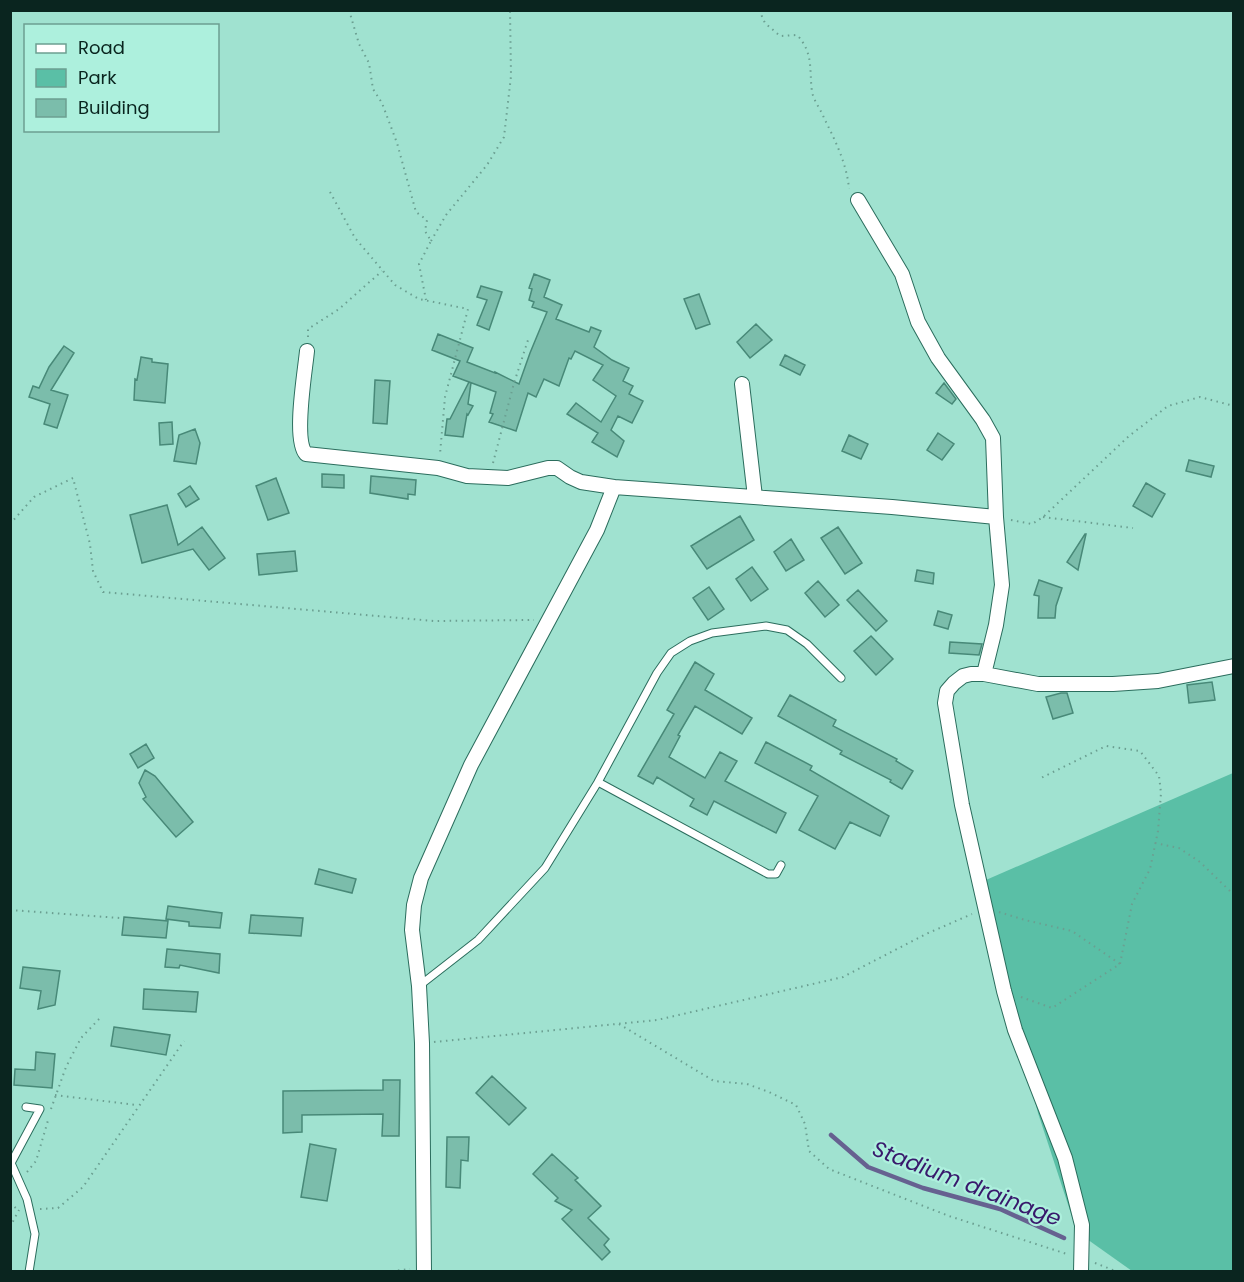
<svg xmlns="http://www.w3.org/2000/svg" width="1244" height="1282" font-family="Poppins,sans-serif">
  <style>
    .green { fill: #5abfa6 }
    .lines { fill: none; stroke-linecap: round; stroke-linejoin: round }
    .stream { stroke: #666190; stroke-width: 4.5 }
    .building { fill: #7bbdab; stroke: #488978; stroke-width: 1.5 }
    .lane-casing { stroke: #2b6d5d; stroke-width: 9 }
    .street-casing { stroke: #2b6d5d; stroke-width: 16 }
    .path { stroke: #6b9f91; stroke-width: 2; stroke-dasharray: 1.5 4.5; stroke-linecap: butt }
    .lane { stroke: #fff; stroke-width: 7 }
    .street { stroke: #fff; stroke-width: 14 }
    .labels { text-anchor: middle; stroke-width: 4.5; stroke-linejoin: round; paint-order: stroke }
    .water-label { font-size: 22px; font-style: italic; fill: #38186b; stroke: #adf0dd }
  </style>
  <rect width="100%" height="100%" fill="#a0e2d0"/>
  <path class="green" d="M 1233,773 L 1233,1271 L 1132,1271 L 1077,1232 L 1038,1113 L 979,883 Z"/>
  <g class="lines">
    <path class="stream" d="M 831,1135 L 868,1167 L 923,1188 L 1000,1209 L 1064,1238"/>
  </g>
  <path class="building" d="M 534,274 L 550,280 L 544,297 L 562,305 L 556,319 L 589,332 L 591,327 L 601,331 L 594,347 L 612,360 L 629,368 L 623,381 L 633,386 L 629,394 L 643,401 L 632,423 L 618,416 L 611,430 L 624,441 L 617,457 L 592,442 L 598,433 L 567,414 L 576,403 L 601,422 L 616,396 L 593,380 L 603,365 L 575,351 L 571,359 L 569,358 L 559,386 L 544,379 L 536,397 L 528,393 L 516,431 L 489,422 L 493,414 L 490,413 L 496,392 L 453,376 L 460,361 L 432,350 L 438,334 L 473,348 L 467,362 L 495,373 L 495,372 L 519,384 L 530,353 L 547,312 L 532,307 L 534,302 L 529,300 L 532,289 L 529,288 Z
    M 481,286 L 502,292 L 489,330 L 477,325 L 487,300 L 477,297 Z
    M 699,294 L 710,324 L 696,329 L 684,299 Z
    M 756,324 L 772,340 L 750,358 L 737,342 Z
    M 64,346 L 74,353 L 51,390 L 68,395 L 57,428 L 44,424 L 50,404 L 29,397 L 33,386 L 39,388 L 49,367 Z
    M 785,355 L 805,365 L 800,375 L 780,365 Z
    M 141,357 L 152,359 L 152,362 L 168,364 L 165,403 L 134,400 L 135,379 L 137,380 Z
    M 375,380 L 390,381 L 387,424 L 373,423 Z
    M 469,382 L 471,383 L 468,404 L 473,406 L 468,415 L 467,414 L 463,437 L 445,435 L 447,419 L 450,419 Z
    M 944,383 L 956,399 L 952,404 L 936,393 Z
    M 172,422 L 173,444 L 160,445 L 159,423 Z
    M 195,429 L 200,443 L 196,464 L 174,461 L 179,435 Z
    M 938,433 L 954,444 L 942,460 L 927,450 Z
    M 849,435 L 868,444 L 861,459 L 842,451 Z
    M 1189,460 L 1214,466 L 1211,477 L 1186,471 Z
    M 322,474 L 344,475 L 344,488 L 322,487 Z
    M 371,476 L 416,480 L 415,495 L 408,494 L 408,499 L 370,493 Z
    M 276,478 L 289,513 L 268,520 L 256,486 Z
    M 1146,483 L 1165,494 L 1152,517 L 1133,506 Z
    M 190,486 L 199,499 L 186,507 L 178,494 Z
    M 167,505 L 178,545 L 202,527 L 225,558 L 209,570 L 193,549 L 142,563 L 130,515 Z
    M 740,516 L 754,540 L 707,569 L 691,546 Z
    M 838,527 L 862,563 L 845,574 L 821,538 Z
    M 1085,534 L 1086,534 L 1078,570 L 1067,562 Z
    M 791,539 L 804,560 L 786,571 L 774,552 Z
    M 295,551 L 297,571 L 259,575 L 257,554 Z
    M 752,567 L 768,589 L 751,601 L 736,579 Z
    M 917,570 L 934,573 L 933,584 L 915,581 Z
    M 1039,580 L 1062,588 L 1056,606 L 1055,618 L 1038,618 L 1039,596 L 1034,595 Z
    M 818,581 L 839,605 L 825,617 L 805,593 Z
    M 709,587 L 724,609 L 708,620 L 693,598 Z
    M 858,590 L 887,621 L 876,631 L 847,600 Z
    M 938,611 L 952,615 L 948,629 L 934,625 Z
    M 871,636 L 893,659 L 876,675 L 854,651 Z
    M 950,642 L 982,644 L 979,655 L 949,653 Z
    M 695,662 L 714,674 L 705,690 L 752,718 L 742,734 L 695,706 L 678,735 L 680,736 L 669,757 L 705,778 L 720,752 L 737,761 L 725,781 L 786,813 L 776,833 L 714,801 L 707,815 L 690,806 L 694,799 L 657,777 L 653,784 L 638,776 L 674,714 L 667,710 Z
    M 1212,682 L 1215,700 L 1189,703 L 1187,685 Z
    M 1061,693 L 1067,693 L 1073,713 L 1053,719 L 1046,697 Z
    M 790,695 L 836,720 L 833,726 L 897,759 L 896,761 L 913,771 L 902,789 L 890,782 L 891,780 L 840,754 L 842,751 L 778,716 Z
    M 766,742 L 812,766 L 810,770 L 889,816 L 880,836 L 850,822 L 835,849 L 799,830 L 818,796 L 755,763 Z
    M 146,744 L 154,758 L 138,768 L 130,754 Z
    M 145,770 L 155,776 L 193,822 L 176,837 L 143,799 L 146,797 L 139,783 Z
    M 319,869 L 356,879 L 352,893 L 315,884 Z
    M 168,906 L 222,913 L 220,928 L 189,926 L 189,922 L 166,919 Z
    M 251,915 L 303,918 L 301,936 L 249,933 Z
    M 124,917 L 168,921 L 166,938 L 122,935 Z
    M 167,949 L 220,954 L 219,973 L 180,965 L 179,968 L 165,967 Z
    M 23,967 L 60,971 L 55,1005 L 38,1009 L 41,991 L 20,988 Z
    M 144,989 L 198,992 L 196,1012 L 143,1009 Z
    M 114,1027 L 170,1035 L 166,1055 L 111,1046 Z
    M 36,1052 L 55,1054 L 52,1088 L 14,1085 L 15,1069 L 35,1070 Z
    M 492,1076 L 526,1108 L 509,1125 L 476,1093 Z
    M 383,1080 L 400,1080 L 399,1136 L 382,1136 L 383,1114 L 302,1115 L 302,1132 L 283,1133 L 283,1091 L 383,1090 Z
    M 447,1137 L 469,1137 L 468,1161 L 461,1160 L 460,1188 L 446,1187 Z
    M 310,1144 L 336,1149 L 327,1201 L 301,1197 Z
    M 552,1154 L 578,1178 L 575,1180 L 601,1206 L 588,1218 L 609,1239 L 604,1245 L 610,1252 L 602,1260 L 562,1219 L 572,1210 L 555,1201 L 558,1198 L 533,1174 Z"/>
  <g class="lines">
    <defs>
      <path id="lane" d="M 598,782 L 768,874 L 776,874 L 781,865
        M 419,986 L 478,940 L 545,868 L 598,782 L 657,673 L 671,653 L 690,641 L 712,633 L 766,626 L 787,630 L 807,644 L 841,678
        M 26,1107 L 40,1109 L 11,1163 L 27,1199 L 35,1234 L 29,1272"/>
      <path id="street" d="M 307,351 C 305,372 293,440 306,454 L 438,468 L 467,476 L 508,478 L 548,468 L 557,468 L 570,477 L 581,482 L 614,487
        M 742,384 L 755,497
        M 984,674 L 996,625 L 1002,585 L 996,517
        M 424,1272 L 422,1043 L 419,986 L 412,930 L 414,905 L 421,878 L 471,765 L 597,530 L 614,487 L 892,507 L 996,517 L 993,438 L 983,420 L 938,358 L 918,322 L 902,274 L 858,200
        M 1081,1272 L 1082,1225 L 1065,1158 L 1015,1030 L 1004,991 L 962,805 L 945,703 L 947,691 L 954,683 L 963,676 L 971,674 L 984,674 L 1038,684 L 1113,684 L 1158,681 L 1234,666"/>
    </defs>
    <use href="#lane" class="lane-casing"/>
    <use href="#street" class="street-casing"/>
    <path class="path" d="M 349,10 L 359,44 L 369,63 L 373,89 L 382,103 L 397,143 L 416,212 L 427,220 L 425,231 L 431,241 L 419,264 L 426,300
      M 759,10 L 765,23 L 780,36 L 797,35 C 814,53 809,70 812,92 C 814,101 821,110 824,118 C 835,140 847,164 849,189
      M 330,192 L 355,238 L 395,285 L 419,299 L 468,309 L 445,397 L 440,454
      M 431,241 L 446,215 L 487,165 L 504,137 L 511,76 L 510,10
      M 308,337 L 308,329 L 339,309 L 382,271
      M 493,463 L 514,383 L 529,337
      M 1043,517 L 1133,528
      M 1011,520 L 1032,524 L 1043,517 L 1129,436 L 1168,406 L 1200,397 L 1234,406
      M 10,524 L 34,497 L 73,478 L 90,544 L 93,571 L 103,592 L 434,621 L 534,620
      M 1155,843 L 1179,848 L 1200,862 L 1234,895
      M 10,910 L 120,918
      M 999,912 L 1025,920 L 1072,931 L 1120,964
      M 1021,997 L 1052,1008 L 1120,964 L 1132,904 L 1150,869 L 1158,831 L 1161,793 L 1159,776 L 1140,751 L 1106,746 L 1041,778
      M 619,1024 L 714,1081 L 747,1084 L 769,1092 L 796,1105 L 805,1124 L 809,1151 L 829,1169 L 949,1216 L 1067,1254
      M 434,1042 L 657,1020 L 843,977 L 926,934 L 972,914
      M 55,1095 L 136,1105
      M 51,1109 L 66,1067 L 81,1038 L 100,1018
      M 27,1172 L 36,1161 L 49,1117
      M 10,1203 L 17,1209
      M 40,1209 L 58,1208 L 83,1187 L 184,1041
      M 10,1227 L 19,1210
      M 1095,1263 L 1118,1272
      M 386,1272 L 410,1269"/>
    <use href="#lane" class="lane"/>
    <use href="#street" class="street"/>
  </g>
  <g class="labels">
    <g class="water-label">
      <text transform="translate(967 1183) rotate(21)" y="8">Stadium drainage</text>
    </g>
  </g>
  <rect width="1244" height="1282" fill="none" stroke="#0a251f" stroke-width="24"/>
  <rect x="24" y="24" width="195" height="108" fill="#adf0dd" stroke="#6c9f91" stroke-width="1.5"/>
  <rect x="36" y="44" width="30" height="9" fill="#ffffff" stroke="#6c9f91" stroke-width="1.5"/>
  <text x="78" y="54" font-size="18" fill="#0a251f">Road</text>
  <rect x="36" y="69" width="30" height="18" fill="#5abfa6" stroke="#6c9f91" stroke-width="1.5"/>
  <text x="78" y="84" font-size="18" fill="#0a251f">Park</text>
  <rect x="36" y="99" width="30" height="18" fill="#7bbdab" stroke="#6c9f91" stroke-width="1.5"/>
  <text x="78" y="114" font-size="18" fill="#0a251f">Building</text>
</svg>
